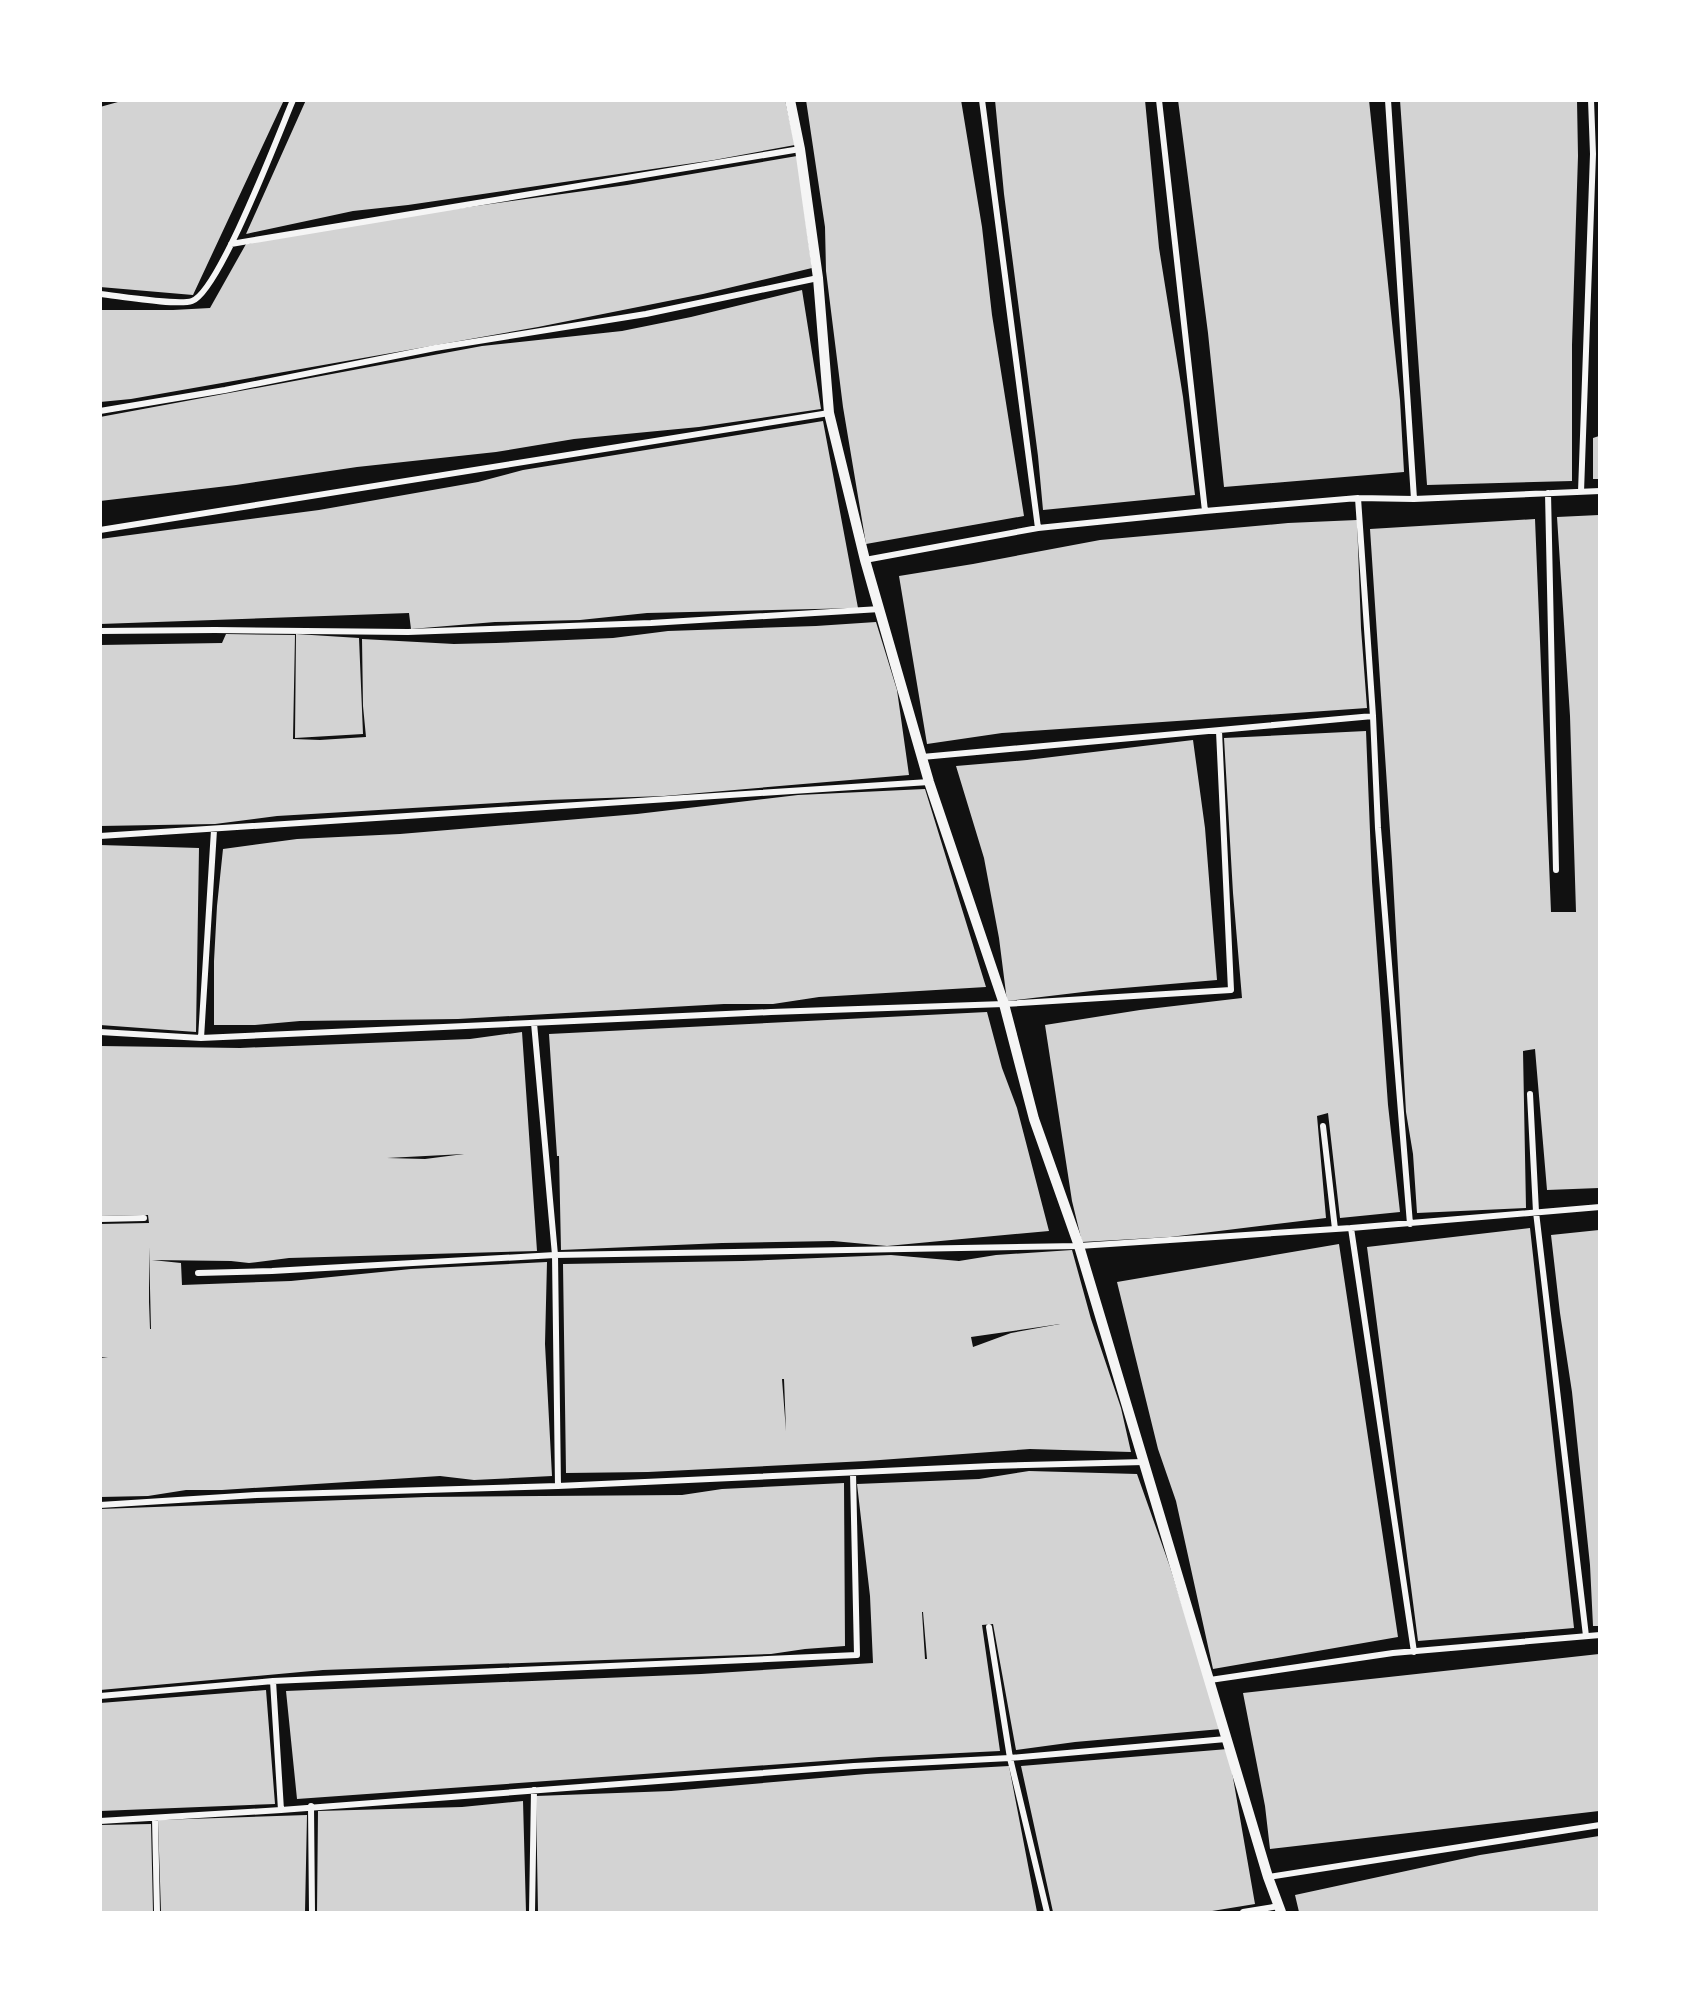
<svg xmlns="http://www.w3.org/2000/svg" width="1700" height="2013" font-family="Figtree,sans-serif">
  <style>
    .building { fill: #d3d3d3; fill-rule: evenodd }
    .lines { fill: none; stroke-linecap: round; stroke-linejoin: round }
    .minor { stroke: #f5f5f5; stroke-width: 6 }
    .tertiary { stroke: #f5f5f5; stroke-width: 10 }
  </style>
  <rect width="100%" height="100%" fill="#111"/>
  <path class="building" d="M 125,100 L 284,100 L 193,295 L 100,287 L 100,107 Z
    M 306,100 L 785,100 L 795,145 L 714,160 L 408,205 L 353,211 L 246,234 Z
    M 806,100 L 961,100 L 982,227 L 992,315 L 1024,516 L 866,544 L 843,407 L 826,271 L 825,227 Z
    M 995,100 L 1145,100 L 1159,248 L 1183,397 L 1195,495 L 1043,510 L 1038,456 L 1004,194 Z
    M 1178,100 L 1369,100 L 1400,400 L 1404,472 L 1224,487 L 1208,333 Z
    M 1400,100 L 1577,100 L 1578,156 L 1572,345 L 1572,481 L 1427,485 Z
    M 797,156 L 812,268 L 703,294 L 538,327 L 131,399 L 100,402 L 100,310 L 173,310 L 210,308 L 246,244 L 405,216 L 627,185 Z
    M 802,290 L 821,409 L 699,427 L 574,439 L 496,452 L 357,467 L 236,485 L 100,501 L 100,417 L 482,346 L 622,331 L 691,317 Z
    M 823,421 L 858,608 L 647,613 L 580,620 L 495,622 L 411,629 L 409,613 L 100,624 L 100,539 L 319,510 L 478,482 L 523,470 Z
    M 1599,436 L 1599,479 L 1593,479 L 1593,438 Z
    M 1599,515 L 1599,1188 L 1547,1190 L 1535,1049 L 1523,1051 L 1526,1208 L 1417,1213 L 1413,1154 L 1406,1112 L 1392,861 L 1370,529 L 1535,519 L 1551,912 L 1576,912 L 1570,716 L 1557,517 Z
    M 1357,520 L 1361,628 L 1367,708 L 1002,733 L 927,744 L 899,576 L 973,564 L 1100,540 L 1288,523 Z
    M 876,622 L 897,690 L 909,775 L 664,796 L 547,800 L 277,816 L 215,824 L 100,826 L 100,645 L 222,643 L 226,634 L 295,635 L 293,739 L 320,740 L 366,737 L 363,706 L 362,639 L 454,644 L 496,643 L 613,638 L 668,631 L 816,626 Z
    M 296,634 L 359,638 L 363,734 L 295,738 Z
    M 1366,731 L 1372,882 L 1388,1105 L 1400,1212 L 1340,1218 L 1328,1113 L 1317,1116 L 1326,1218 L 1170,1237 L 1082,1242 L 1072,1201 L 1045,1025 L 1140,1010 L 1242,998 L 1233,893 L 1224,738 Z
    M 1193,740 L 1205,828 L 1217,980 L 1100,990 L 1007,1001 L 999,938 L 984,858 L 956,766 L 1027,760 Z
    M 925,789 L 986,987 L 819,997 L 773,1004 L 724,1004 L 458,1019 L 300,1021 L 255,1025 L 214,1025 L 214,961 L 217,906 L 223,849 L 297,839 L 400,834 L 637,814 L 798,795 Z
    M 100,845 L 199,848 L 196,1032 L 100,1025 Z
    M 987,1012 L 1002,1068 L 1017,1108 L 1049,1231 L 887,1246 L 833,1241 L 722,1243 L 561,1250 L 559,1156 L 557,1156 L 549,1034 Z
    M 522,1032 L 537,1251 L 289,1258 L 249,1263 L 231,1261 L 152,1260 L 181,1263 L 182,1285 L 291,1281 L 411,1269 L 547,1262 L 545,1344 L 552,1476 L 474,1480 L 440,1476 L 222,1490 L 186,1490 L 148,1496 L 100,1497 L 100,1358 L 108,1357 L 100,1357 L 100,1224 L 149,1223 L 148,1215 L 100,1216 L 100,1046 L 240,1048 L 470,1039 ZM 464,1154 L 425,1159 L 387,1158 ZM 149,1247 L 151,1329 L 150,1329 L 149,1302 Z
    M 1530,1228 L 1574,1628 L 1418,1641 L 1367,1247 Z
    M 1599,1230 L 1599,1626 L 1593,1626 L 1590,1565 L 1572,1392 L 1560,1313 L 1551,1235 Z
    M 1339,1244 L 1398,1637 L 1213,1669 L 1176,1501 L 1158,1449 L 1117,1282 Z
    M 1072,1250 L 1091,1319 L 1121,1408 L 1131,1452 L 1030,1449 L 866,1461 L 648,1472 L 566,1473 L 563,1264 L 743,1261 L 891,1255 L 959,1261 L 996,1255 ZM 1060,1324 L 1011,1333 L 973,1347 L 971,1337 ZM 782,1379 L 784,1379 L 786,1431 Z
    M 1029,1471 L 1137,1474 L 1170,1567 L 1221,1729 L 1075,1742 L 1016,1750 L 993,1624 L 982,1625 L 1000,1751 L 879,1757 L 297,1799 L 286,1691 L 701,1674 L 873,1663 L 870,1596 L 857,1484 L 979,1479 ZM 922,1612 L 923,1612 L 927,1659 L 925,1659 Z
    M 844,1483 L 845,1646 L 805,1649 L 771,1654 L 323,1670 L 100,1690 L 100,1509 L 427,1497 L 682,1495 L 722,1489 Z
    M 1599,1654 L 1599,1811 L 1270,1849 L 1265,1806 L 1243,1693 Z
    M 266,1690 L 275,1804 L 100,1811 L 100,1703 Z
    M 1228,1749 L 1255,1904 L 1206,1912 L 1053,1912 L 1021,1766 Z
    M 1009,1766 L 1037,1912 L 603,1912 L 601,1879 L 603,1912 L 538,1912 L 536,1796 L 671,1791 L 866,1774 Z
    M 523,1801 L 526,1912 L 317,1912 L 318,1811 L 462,1807 Z
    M 307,1815 L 305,1912 L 161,1912 L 158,1820 Z
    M 151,1824 L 153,1912 L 100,1912 L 100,1825 Z
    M 1599,1836 L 1599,1912 L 1299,1912 L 1295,1895 L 1480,1855 Z"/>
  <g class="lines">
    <path class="minor" d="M 982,100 L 1038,528
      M 1159,100 L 1205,511
      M 1388,100 L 1414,499
      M 231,244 L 800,149
      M 100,294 C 119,296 178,306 192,301 C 219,292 279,133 293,100
      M 100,411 L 225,390 L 435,348 L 646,314 L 818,278
      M 1581,492 L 1593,154 L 1591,100
      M 1548,493 L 1556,870
      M 1358,498 L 1373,716 L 1378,828 L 1410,1224
      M 100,530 L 829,413
      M 865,560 L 1038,528 L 1205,511 L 1358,498 L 1414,499 L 1600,491
      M 100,631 L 215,630 L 408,632 L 651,623 L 880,609
      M 922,757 L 1373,716
      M 100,836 L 929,782
      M 534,1023 L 555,1255 L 558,1486
      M 100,1032 L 201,1038 L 771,1012 L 1004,1004 L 1231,990 L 1219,731
      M 201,1038 L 214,830
      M 1530,1094 L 1536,1212 L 1586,1636
      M 1323,1126 L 1335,1229
      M 100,1219 L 144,1218
      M 1351,1228 L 1414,1652
      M 198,1273 L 272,1271 L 555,1255 L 1079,1246 L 1351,1228 L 1600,1207
      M 100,1505 L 256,1495 L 558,1486 L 992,1466 L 1144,1462
      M 989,1627 L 1010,1758 L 1047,1912
      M 1210,1680 L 1393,1653 L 1600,1635
      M 273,1681 L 281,1810
      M 100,1696 L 273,1681 L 857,1655 L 853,1473
      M 311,1806 L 312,1912
      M 155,1818 L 157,1912
      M 100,1821 L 281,1810 L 854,1766 L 1010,1758 L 1226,1739
      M 1268,1877 L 1600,1825
      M 532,1912 L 534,1790
      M 1243,1912 L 1279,1906"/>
    <path class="tertiary" d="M 790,100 L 800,149 L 818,278 L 829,413 L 865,560 L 929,782 L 1004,1004 L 1034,1119 L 1079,1246 L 1268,1877 L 1281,1912"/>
  </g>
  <rect width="1700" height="2013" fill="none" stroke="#ffffff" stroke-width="204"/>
</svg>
